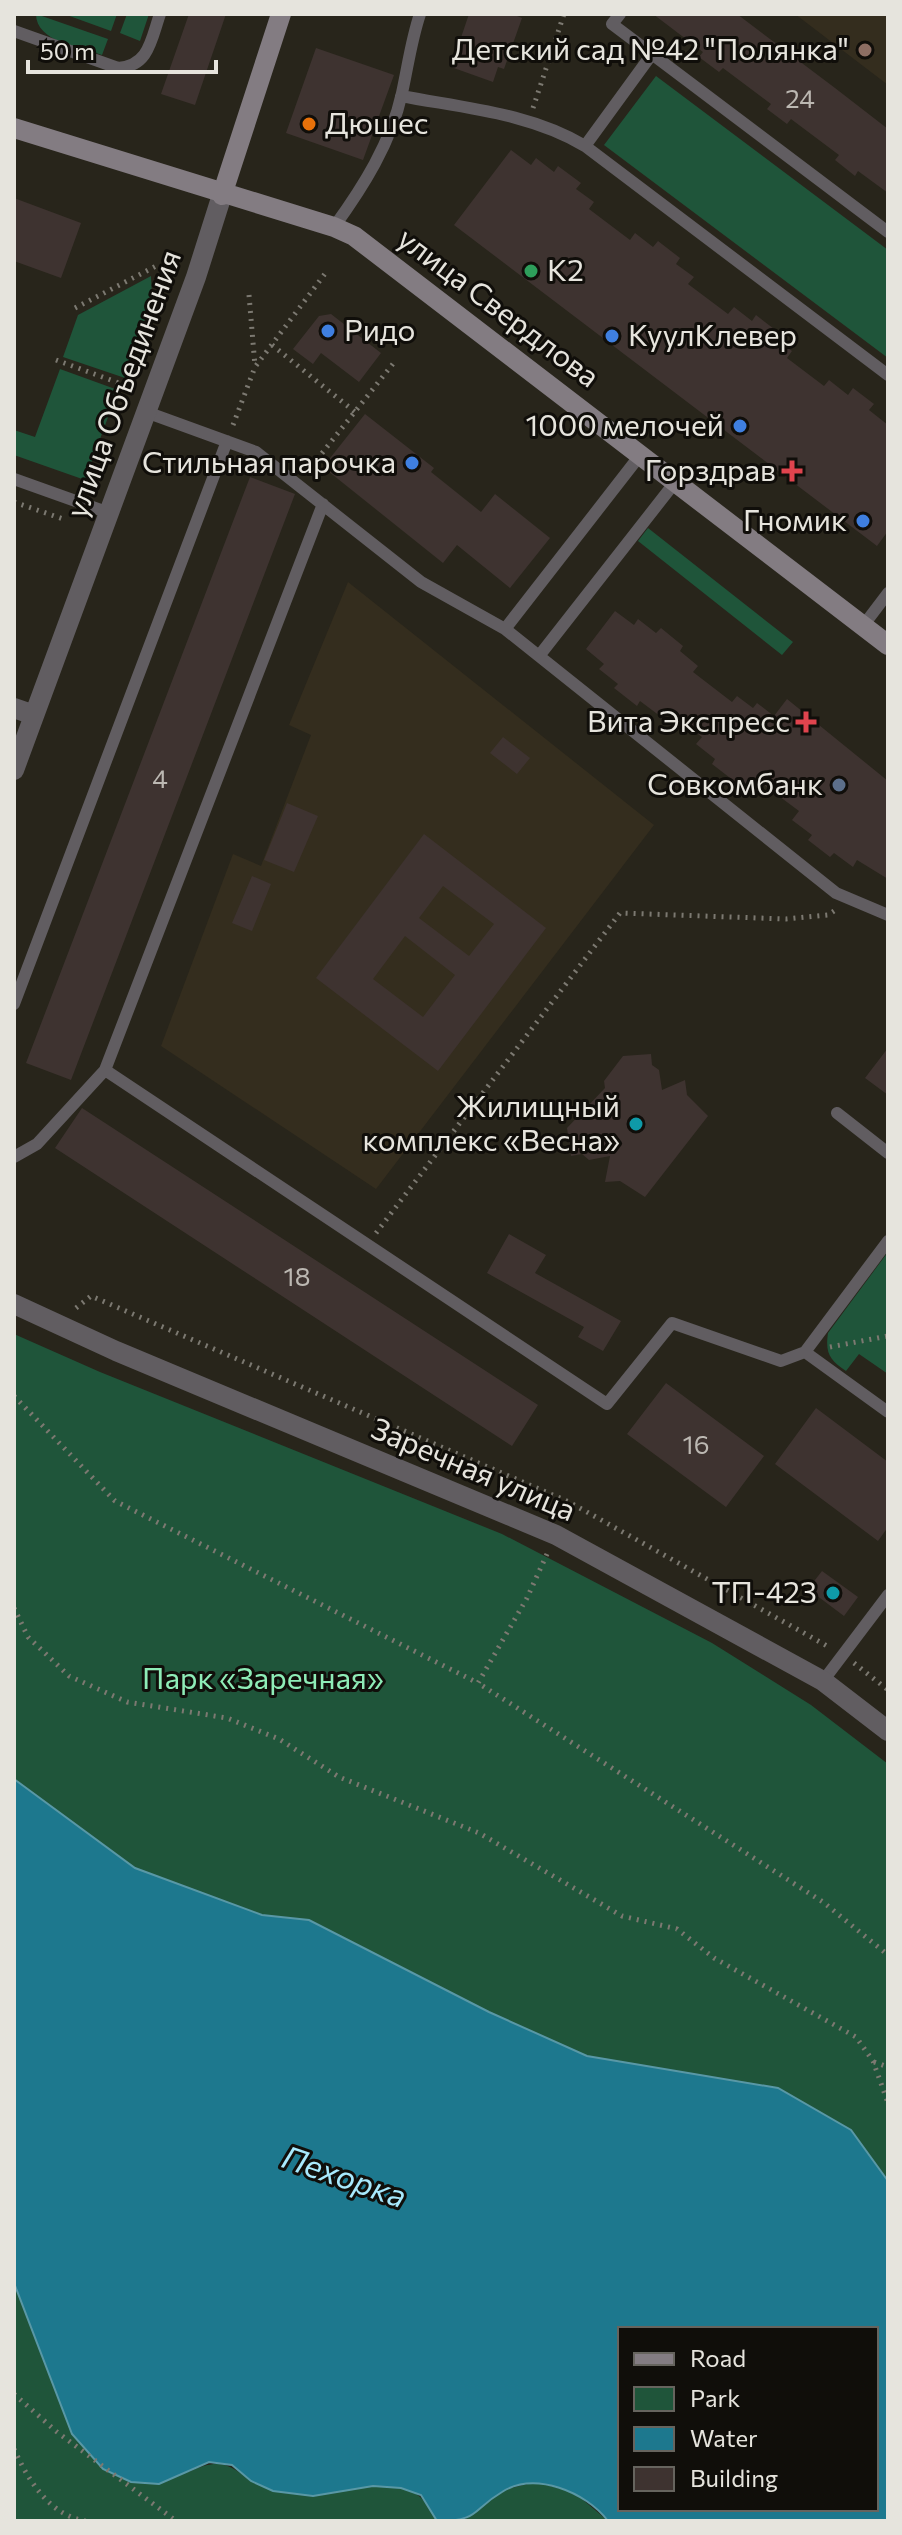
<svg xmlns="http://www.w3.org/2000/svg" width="902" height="2535" font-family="Commissioner,sans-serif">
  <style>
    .built { fill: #342d1e }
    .green { fill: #1f553a }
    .water { fill: #1d788e; stroke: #5998a6; stroke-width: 2; fill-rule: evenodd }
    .building { fill: #3e3330; fill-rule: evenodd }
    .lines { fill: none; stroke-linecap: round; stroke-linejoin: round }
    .path { stroke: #7c7971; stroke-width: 5; stroke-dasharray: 2 6; stroke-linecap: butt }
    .lane { stroke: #615d61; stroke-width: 12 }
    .street { stroke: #615d61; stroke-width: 20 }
    .secondary { stroke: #837c82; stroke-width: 20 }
    .education-dot { fill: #8d6e63; stroke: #100e0a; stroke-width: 3 }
    .food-dot { fill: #e8710a; stroke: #100e0a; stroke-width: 3 }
    .leisure-dot { fill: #2e9e5b; stroke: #100e0a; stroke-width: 3 }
    .shop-dot { fill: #3f7fe0; stroke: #100e0a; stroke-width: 3 }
    .health-dot { fill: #e0444e; stroke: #100e0a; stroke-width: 3 }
    .service-dot { fill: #5c6f8a; stroke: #100e0a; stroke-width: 3 }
    .culture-dot { fill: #0f9aa8; stroke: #100e0a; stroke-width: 3 }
    .labels { text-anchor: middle; stroke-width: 6; stroke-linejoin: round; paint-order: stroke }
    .number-label { font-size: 26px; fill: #bcb8b2 }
    .poi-label { font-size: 30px; fill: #e6e4dd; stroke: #100e0a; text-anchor: end }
    .street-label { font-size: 30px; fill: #e6e4dd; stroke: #100e0a }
    .park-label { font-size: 30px; fill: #8eecb7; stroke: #100e0a }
    .water-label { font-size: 32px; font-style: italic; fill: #a8e9fd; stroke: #100e0a }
  </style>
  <rect width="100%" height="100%" fill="#28251b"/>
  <path class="built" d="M 795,14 L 888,14 L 888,85 Z
    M 348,582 L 654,825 L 376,1189 L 161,1046 L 233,854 L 261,866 L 311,735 L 289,725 Z"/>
  <path class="green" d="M 36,14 L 108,39 L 102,55 C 80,47 36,42 36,14 Z
    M 64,14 L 117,14 L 111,31 Z
    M 127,14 L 149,14 L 140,41 L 120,33 Z
    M 656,76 L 888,250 L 888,358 L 604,145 Z
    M 151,276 L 152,298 L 125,378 L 63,357 L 78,315 Z
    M 60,369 L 118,390 L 85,480 L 14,455 L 14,430 L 35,437 Z
    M 648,528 L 793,642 L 782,655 L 638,541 Z
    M 888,1252 L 888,1374 L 859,1354 L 846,1371 C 830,1360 825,1354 828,1333 Z
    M 14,1334 L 100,1372 L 502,1534 L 712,1643 L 811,1705 L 888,1764 L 888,2181 L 778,2088 L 587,2056 L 489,2012 L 309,1920 L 262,1915 L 135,1868 L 14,1779 Z
    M 14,2283 L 72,2434 L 189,2472 C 233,2450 235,2479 273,2490 C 317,2504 360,2477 403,2488 C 422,2493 427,2505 437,2521 L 14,2521 Z
    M 536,2482 L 575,2493 L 608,2521 L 463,2521 L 503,2490 Z"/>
  <path class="water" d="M 14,1779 L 135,1868 L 262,1915 L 309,1920 L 489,2012 L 587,2056 L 778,2088 L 851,2130 L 888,2181 L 888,2521 L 608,2521 C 586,2492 535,2471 502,2492 C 470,2511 480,2521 437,2521 L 421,2495 L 401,2488 L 373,2486 L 313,2496 L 273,2491 L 251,2481 L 232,2465 L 209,2462 L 159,2484 L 131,2482 L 103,2469 L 72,2434 L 14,2283 ZM 620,2329 L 876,2329 L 876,2509 L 620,2509 Z"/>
  <path class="building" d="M 189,14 L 226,14 L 195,105 L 161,94 Z
    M 469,14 L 512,14 L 522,18 L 504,69 L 498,67 L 493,82 L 451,67 Z
    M 653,14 L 737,14 L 835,88 L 888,129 L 888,193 L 858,171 L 855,176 L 835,160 L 839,155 L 791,119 L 787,124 L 767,109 L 771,104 L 723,68 L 719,72 L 699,57 L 703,52 Z
    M 316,48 L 394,75 L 363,160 L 286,133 Z
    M 511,150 L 531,165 L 536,158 L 554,172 L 558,166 L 581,183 L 576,189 L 594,202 L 589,209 L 630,240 L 635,233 L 653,247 L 658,241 L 680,258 L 676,264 L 694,277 L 688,284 L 728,314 L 734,307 L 752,321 L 756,315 L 778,332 L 774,338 L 792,351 L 787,358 L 824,386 L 829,380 L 848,395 L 853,388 L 874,404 L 869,410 L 888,425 L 888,531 L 877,546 L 454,225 Z
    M 14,198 L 81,223 L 61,278 L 14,261 Z
    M 331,314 L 381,353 L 359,382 L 321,353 L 313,364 L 293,349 L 319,316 Z
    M 365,414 L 434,468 L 431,472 L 481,512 L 495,494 L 550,538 L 510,588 L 457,545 L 443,563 L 323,467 Z
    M 250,477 L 295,494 L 71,1080 L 26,1063 Z
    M 615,611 L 634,625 L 638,619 L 656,633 L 661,628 L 683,646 L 680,651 L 698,666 L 693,672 L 732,702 L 737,696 L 753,708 L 757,703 L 774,716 L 787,699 L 888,781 L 888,879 L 857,860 L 853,867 L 834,853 L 830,857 L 808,840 L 812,835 L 792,820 L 799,811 L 764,785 L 758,793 L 737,777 L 734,781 L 712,764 L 715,759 L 696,744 L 702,737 L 665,709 L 660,716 L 640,701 L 637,706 L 614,688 L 618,684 L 599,669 L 604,664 L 586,649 Z
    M 503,737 L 530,758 L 517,774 L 490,753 Z
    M 287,803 L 318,816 L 294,872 L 264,860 Z
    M 424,834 L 546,928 L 438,1071 L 316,978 ZM 443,886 L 494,924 L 469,956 L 419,918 ZM 405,936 L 455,975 L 423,1017 L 373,979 Z
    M 252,876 L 271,884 L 252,931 L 232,923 Z
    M 888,1048 L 888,1095 L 865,1078 Z
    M 651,1054 L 652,1065 L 659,1070 L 662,1090 L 685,1080 L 687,1095 L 708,1116 L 645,1197 L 620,1181 L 605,1182 L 610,1156 L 589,1160 L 582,1154 L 571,1156 L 567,1128 L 605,1088 L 604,1081 L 623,1056 Z
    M 82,1108 L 538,1405 L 512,1446 L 55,1148 Z
    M 509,1234 L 546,1255 L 535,1273 L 621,1321 L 603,1351 L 578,1337 L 584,1327 L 487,1273 Z
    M 666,1383 L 764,1456 L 726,1507 L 627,1434 Z
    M 816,1408 L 888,1462 L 888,1527 L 878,1541 L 775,1464 Z
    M 822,1571 L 858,1597 L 844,1616 L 808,1589 Z"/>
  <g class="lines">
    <path class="path" d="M 533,108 L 564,14
      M 249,295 L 255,366
      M 75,308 L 158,265
      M 272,345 L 355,412
      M 56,360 L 127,386
      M 233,425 L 255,367 L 327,271
      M 307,472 L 396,360
      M 14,502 L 66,520
      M 376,1233 L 620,913 L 786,919 L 828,915 L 834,911
      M 76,1308 L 91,1296 L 569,1502 L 829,1647
      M 830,1347 L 888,1336
      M 14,1396 L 115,1501 L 478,1683
      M 547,1554 L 527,1598 L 478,1683 L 823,1902 L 888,1955
      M 14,1608 L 28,1637 L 69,1676 L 127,1702 L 227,1718 L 279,1739 L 339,1777 L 479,1833 L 622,1916 L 677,1929 L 714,1958 L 856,2037 L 873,2061 L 888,2103
      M 854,1663 L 888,1690
      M 874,2062 L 888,2067
      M 14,2394 L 57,2432 L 176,2521
      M 14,2449 C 28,2480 50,2516 86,2521"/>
    <path class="lane" d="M 620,14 L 612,24 L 888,232
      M 14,31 L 118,68 C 149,66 151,40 160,14
      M 401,96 C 464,108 530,113 585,146 L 888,375
      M 585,146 L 652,54
      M 334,227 C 363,187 391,143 402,93 C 408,66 411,41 420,14
      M 146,412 L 256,452 L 421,582 L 505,629 L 836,893 L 888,915
      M 14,479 L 109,513
      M 863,626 L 888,593
      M 505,629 L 641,454
      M 539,656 L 676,481
      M 14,1004 L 227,441
      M 105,1070 L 323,504
      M 837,1113 L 888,1153
      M 14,1157 L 37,1144 L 105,1070 L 607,1404 L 672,1323 L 781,1361 L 805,1352 L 888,1412
      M 805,1352 L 888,1241
      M 823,1681 L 888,1595"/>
    <path class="street" d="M 14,708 L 34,715
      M 14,770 L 196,277 L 222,195
      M 14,1304 L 116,1351 L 556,1535 L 823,1681 L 888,1731"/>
    <path class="secondary" d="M 14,128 L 334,227 L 354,236 L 888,645
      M 222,195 L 281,14"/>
  </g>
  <circle class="education-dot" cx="865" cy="50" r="8"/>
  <circle class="food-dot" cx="309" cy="124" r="8"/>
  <circle class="leisure-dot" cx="531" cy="271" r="8"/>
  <g class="shop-dot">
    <circle cx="328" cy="331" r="8"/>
    <circle cx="612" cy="336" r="8"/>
    <circle cx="740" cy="426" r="8"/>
    <circle cx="412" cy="463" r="8"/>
    <circle cx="863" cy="521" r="8"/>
  </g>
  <g class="health-dot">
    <path d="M788 459h8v8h8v8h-8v8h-8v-8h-8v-8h8z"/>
    <path d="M802 710h8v8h8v8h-8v8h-8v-8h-8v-8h8z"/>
  </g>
  <circle class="service-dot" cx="839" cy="785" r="8"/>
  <g class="culture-dot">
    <circle cx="636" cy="1124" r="8"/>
    <circle cx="833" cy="1593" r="8"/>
  </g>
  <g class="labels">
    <g class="number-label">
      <text x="800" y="108">24</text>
      <text x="160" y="788">4</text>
      <text x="297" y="1286">18</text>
      <text x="696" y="1454">16</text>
    </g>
    <g class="poi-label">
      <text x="849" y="60">Детский сад №42 "Полянка"</text>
      <text x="325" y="134" text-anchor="start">Дюшес</text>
      <text x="547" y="281" text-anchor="start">К2</text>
      <text x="344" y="341" text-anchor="start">Ридо</text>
      <text x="628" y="346" text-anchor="start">КуулКлевер</text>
      <text x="724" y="436">1000 мелочей</text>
      <text x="396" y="473">Стильная парочка</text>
      <text x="776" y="481">Горздрав</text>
      <text x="847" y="531">Гномик</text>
      <text x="790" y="732">Вита Экспресс</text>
      <text x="823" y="795">Совкомбанк</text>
      <text x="620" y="1117">Жилищный<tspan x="620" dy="34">комплекс «Весна»</tspan></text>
      <text x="817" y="1603">ТП-423</text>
    </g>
    <g class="street-label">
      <text transform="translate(498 308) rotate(37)" y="10">улица Свердлова</text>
      <text transform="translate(124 384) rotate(-70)" y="10">улица Объединения</text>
      <text transform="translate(473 1470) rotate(23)" y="10">Заречная улица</text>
    </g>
    <g class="park-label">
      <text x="263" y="1689">Парк «Заречная»</text>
    </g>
    <g class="water-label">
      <text transform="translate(344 2177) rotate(19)" y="11">Пехорка</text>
    </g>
  </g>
  <rect width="902" height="2535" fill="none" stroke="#e6e4dd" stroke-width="32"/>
  <rect x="618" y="2327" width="260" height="184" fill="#100e0a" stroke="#66645e" stroke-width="2"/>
  <rect x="634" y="2353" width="40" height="12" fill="#837c82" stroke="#66645e" stroke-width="2"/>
  <text x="690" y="2367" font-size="24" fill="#e6e4dd">Road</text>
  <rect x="634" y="2387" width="40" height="24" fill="#1f553a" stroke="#66645e" stroke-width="2"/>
  <text x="690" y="2407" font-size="24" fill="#e6e4dd">Park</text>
  <rect x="634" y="2427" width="40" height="24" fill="#1d788e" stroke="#66645e" stroke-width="2"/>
  <text x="690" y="2447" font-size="24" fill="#e6e4dd">Water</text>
  <rect x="634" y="2467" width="40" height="24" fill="#3e3330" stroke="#66645e" stroke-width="2"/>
  <text x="690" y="2487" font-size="24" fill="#e6e4dd">Building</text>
  <path d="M28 60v12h188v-12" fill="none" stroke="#e6e4dd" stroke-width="4"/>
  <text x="40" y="60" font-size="24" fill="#e6e4dd" stroke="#100e0a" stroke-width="6" paint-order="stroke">50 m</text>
</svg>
